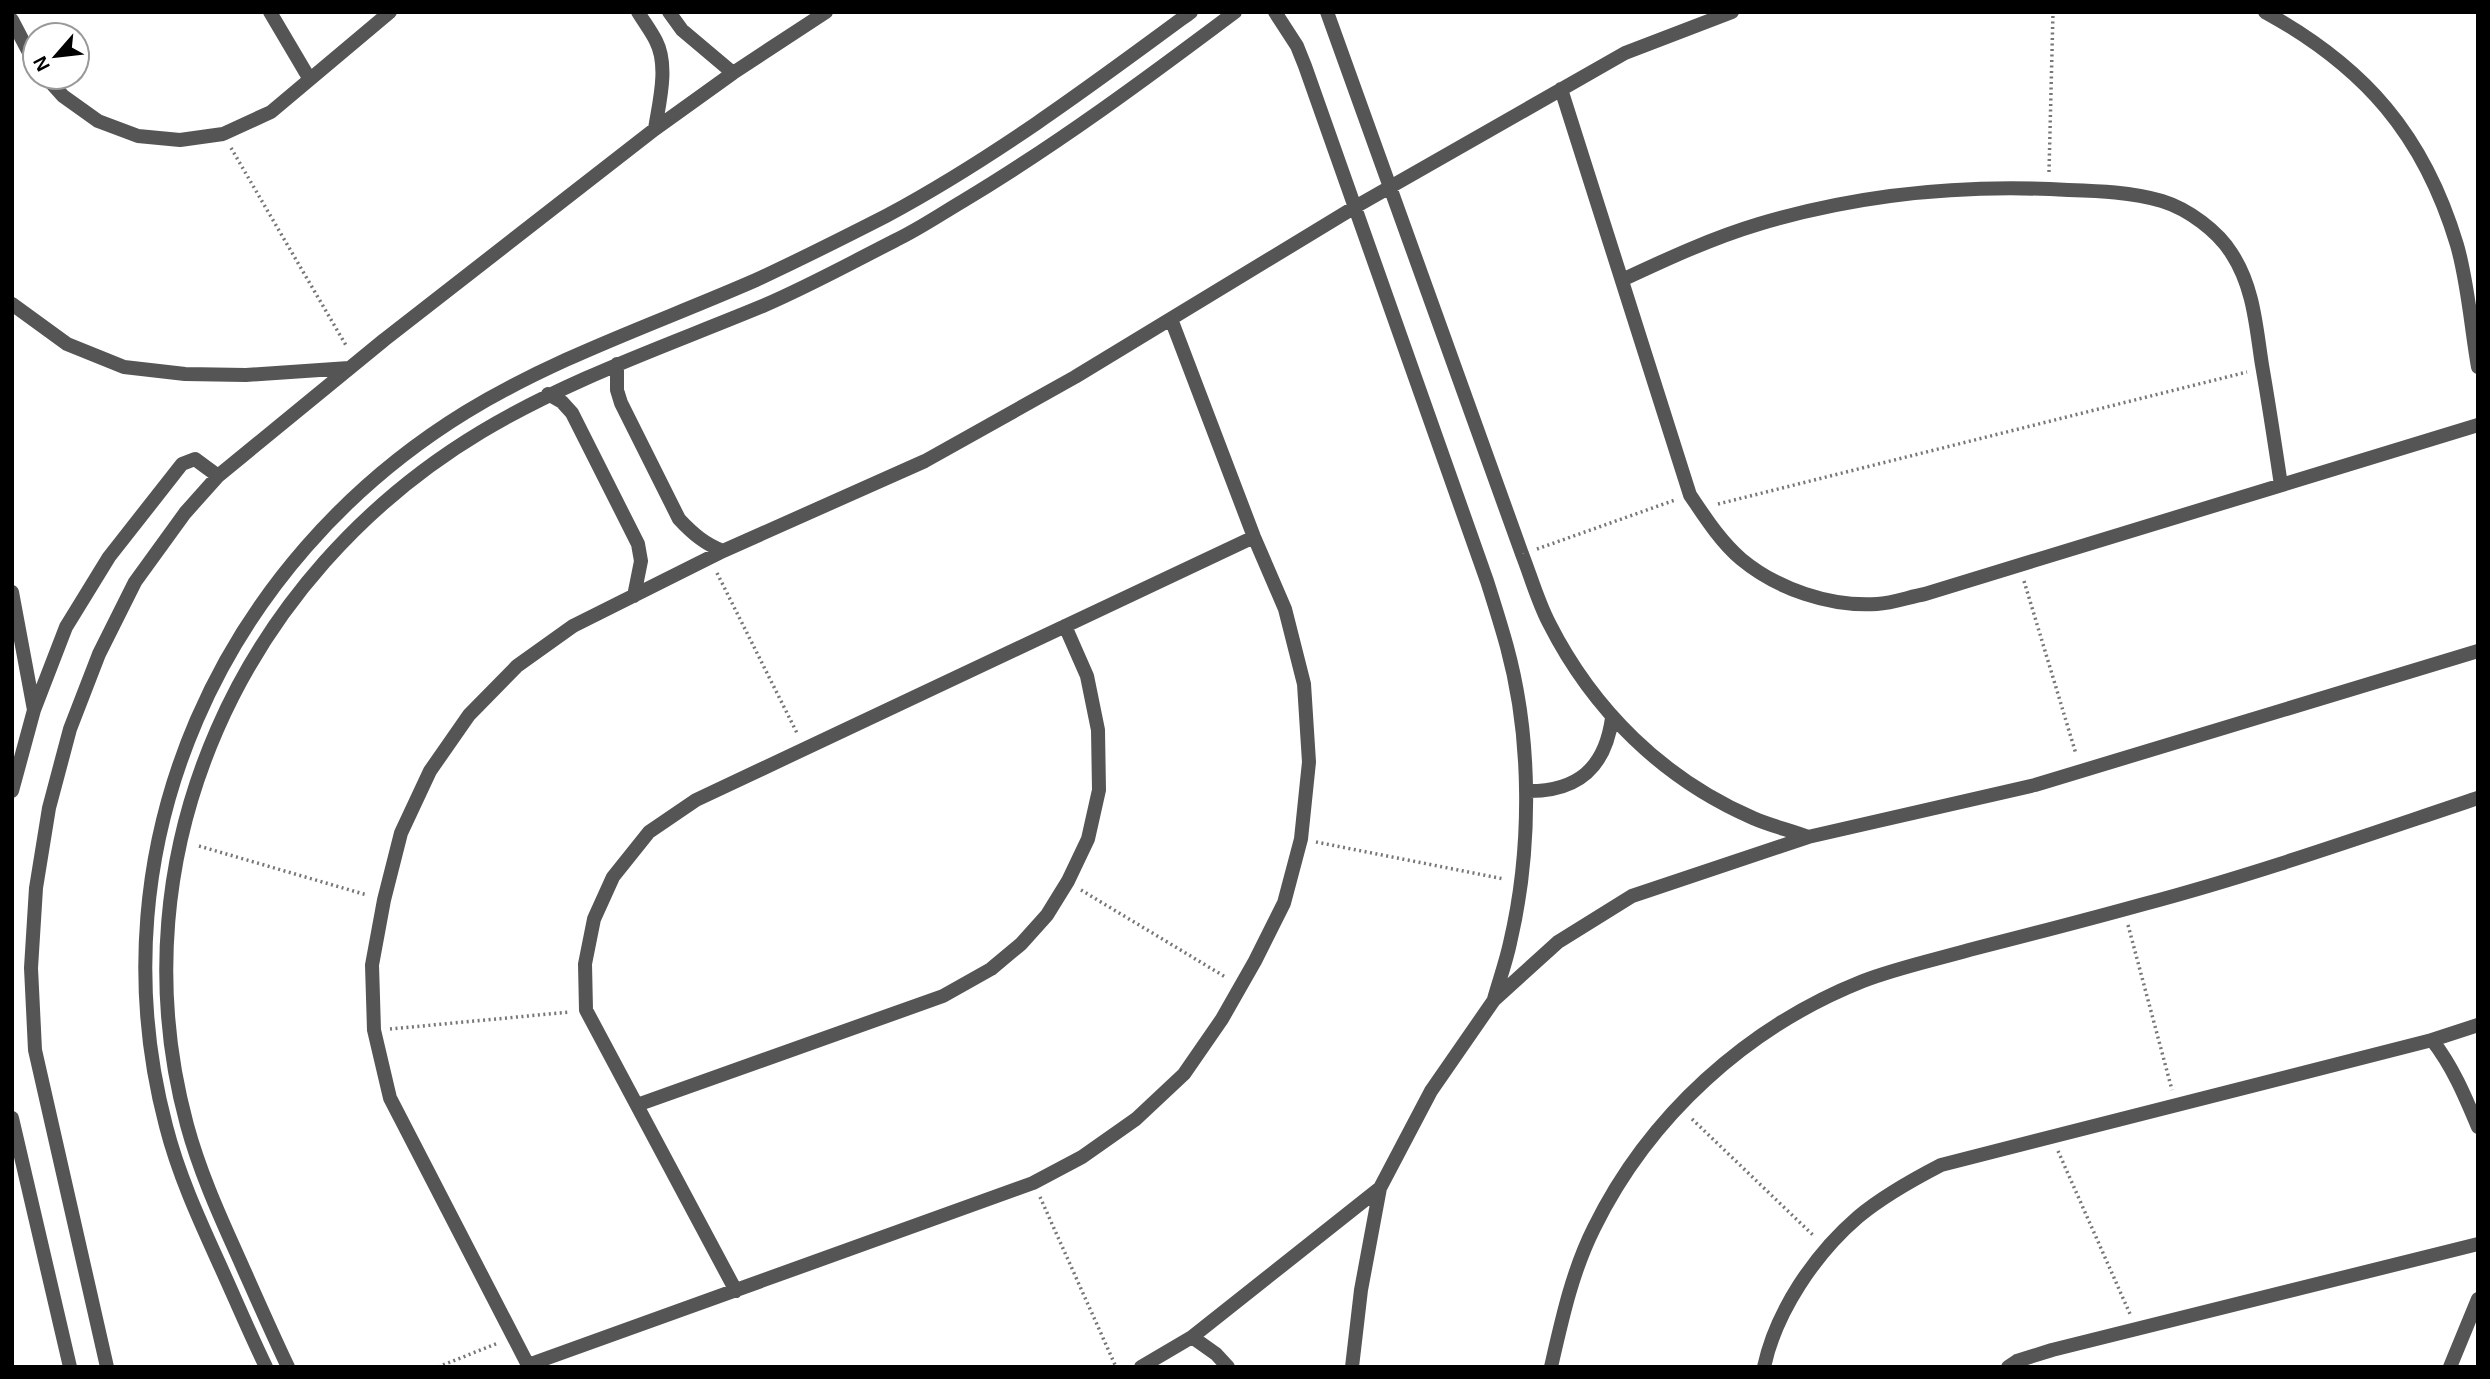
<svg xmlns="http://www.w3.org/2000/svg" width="2490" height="1379" font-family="Arial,sans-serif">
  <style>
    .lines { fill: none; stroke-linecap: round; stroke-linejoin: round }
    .path { stroke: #777; stroke-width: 3.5; stroke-dasharray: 2 3.5; stroke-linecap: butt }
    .street { stroke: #555; stroke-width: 14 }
  </style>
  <rect width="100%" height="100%" fill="#fff"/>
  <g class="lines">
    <path class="path" d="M 231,148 L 347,347
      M 2049,172 L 2053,12
      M 1718,504 L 2247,372
      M 1537,549 L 1675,500
      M 717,573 L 798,735
      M 2024,581 L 2076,754
      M 1316,842 L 1504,879
      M 199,846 L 367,895
      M 1081,890 L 1227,978
      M 2128,925 L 2172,1090
      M 390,1029 L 570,1012
      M 1692,1119 L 1815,1237
      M 2058,1151 L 2130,1314
      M 1040,1197 L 1116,1367
      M 438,1367 L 498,1343"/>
    <path class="street" d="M 270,12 L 309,78
      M 638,12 C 644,22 651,31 656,41 C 669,66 659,103 655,129
      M 669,12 L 682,30 L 733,73
      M 1275,12 L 1297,46 L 1305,66 L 1487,581 C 1494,603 1501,625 1507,647 C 1532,739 1532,850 1510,943 C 1506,962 1499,981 1494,999
      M 1327,12 L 1522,554 C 1531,577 1538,602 1549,623 C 1593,710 1663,779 1753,818 C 1771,826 1790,830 1808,837
      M 2265,12 C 2365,67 2424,135 2457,245 C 2468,283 2471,327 2478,367
      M 12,20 L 35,64
      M 46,77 L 63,96 L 98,121 L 138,136 L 180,140 L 223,134 L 271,112 L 390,12
      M 1561,89 L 1690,495 C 1705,517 1720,541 1741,559 C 1777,589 1830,607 1877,604 C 1893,603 1909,597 1925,594 L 2478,425
      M 1622,280 C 1667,259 1712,238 1759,224 C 1860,194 1963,184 2068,190 C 2099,191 2131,192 2162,201 C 2188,209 2218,231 2232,254 C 2254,288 2256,327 2262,365 C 2269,405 2275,445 2281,485
      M 12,304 L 67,344 L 124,367 L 185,374 L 246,375 L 349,368
      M 617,364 L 617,390 L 621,403 L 679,519 C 693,534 705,544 723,551
      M 548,394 L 562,402 L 572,413 L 638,544 L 641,561 L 634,596
      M 12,592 L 34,710
      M 12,791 L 34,710 L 66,627 L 109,557 L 182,464 L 195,459 L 218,476
      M 1526,791 C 1577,792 1605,769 1612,718
      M 2432,1040 C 2453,1067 2465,1096 2478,1127
      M 637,1105 L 943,996 L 991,969 L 1021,944 L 1047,915 L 1068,881 L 1088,839 L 1099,790 L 1098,730 L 1087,676 L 1065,626
      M 12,1118 L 70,1367
      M 736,1291 L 586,1010 L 585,964 L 594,919 L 613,877 L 649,832 L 696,800 L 1254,537
      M 1192,1337 L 1216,1354 L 1228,1367
      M 528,1365 L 1033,1183 L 1082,1157 L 1136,1119 L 1184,1074 L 1222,1019 L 1255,961 L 1284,903 L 1301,839 L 1309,762 L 1304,684 L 1285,609 L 1254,537 L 1171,319
      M 107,1367 L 35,1050 L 31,968 L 36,888 L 49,808 L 70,729 L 99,654 L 135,582 L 185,513 L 218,476 L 384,340 L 655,129 L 733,73 L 826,12
      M 266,1367 C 249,1332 234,1296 218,1261 C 198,1217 178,1173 166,1126 C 92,845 222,562 466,412 C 558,356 658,323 756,280 C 799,260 843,238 886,216 C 994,158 1092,85 1191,12
      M 288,1367 C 270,1329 253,1290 236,1252 C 217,1210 199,1169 187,1125 C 113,852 243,575 481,432 C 571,378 669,345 765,305 C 809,286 853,262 896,240 C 919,229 941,214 963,201 C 1058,144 1147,78 1235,12
      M 529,1367 L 390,1098 L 374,1030 L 372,965 L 384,900 L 401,833 L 430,771 L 469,715 L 517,666 L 573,626 L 723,551 L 925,461 L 1075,377 L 1355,207 L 1625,53 L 1732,12
      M 1141,1367 L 1192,1337 L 1380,1188
      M 1352,1367 L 1361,1290 L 1380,1188 L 1431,1091 L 1494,1000 L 1558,942 L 1632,896 L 1808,837 L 2035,785 L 2478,651
      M 1551,1367 C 1562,1319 1572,1272 1594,1228 C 1649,1116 1747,1027 1863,981 C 1897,968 1934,960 1969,950 C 2028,935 2086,920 2144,904 C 2257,874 2367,835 2478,798
      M 1764,1367 C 1776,1311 1815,1254 1858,1217 C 1883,1196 1912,1180 1941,1165 L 2432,1040 L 2478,1025
      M 2008,1367 L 2017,1361 L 2052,1350 L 2478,1244
      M 2450,1367 L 2478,1299"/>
  </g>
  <rect width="2490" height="1379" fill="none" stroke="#000000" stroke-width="28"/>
  <g transform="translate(56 56) rotate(242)"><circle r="33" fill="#ffffff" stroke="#999999" stroke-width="2"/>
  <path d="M0-5L12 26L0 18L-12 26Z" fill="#000000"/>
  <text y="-10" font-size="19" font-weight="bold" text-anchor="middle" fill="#000000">N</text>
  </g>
</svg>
